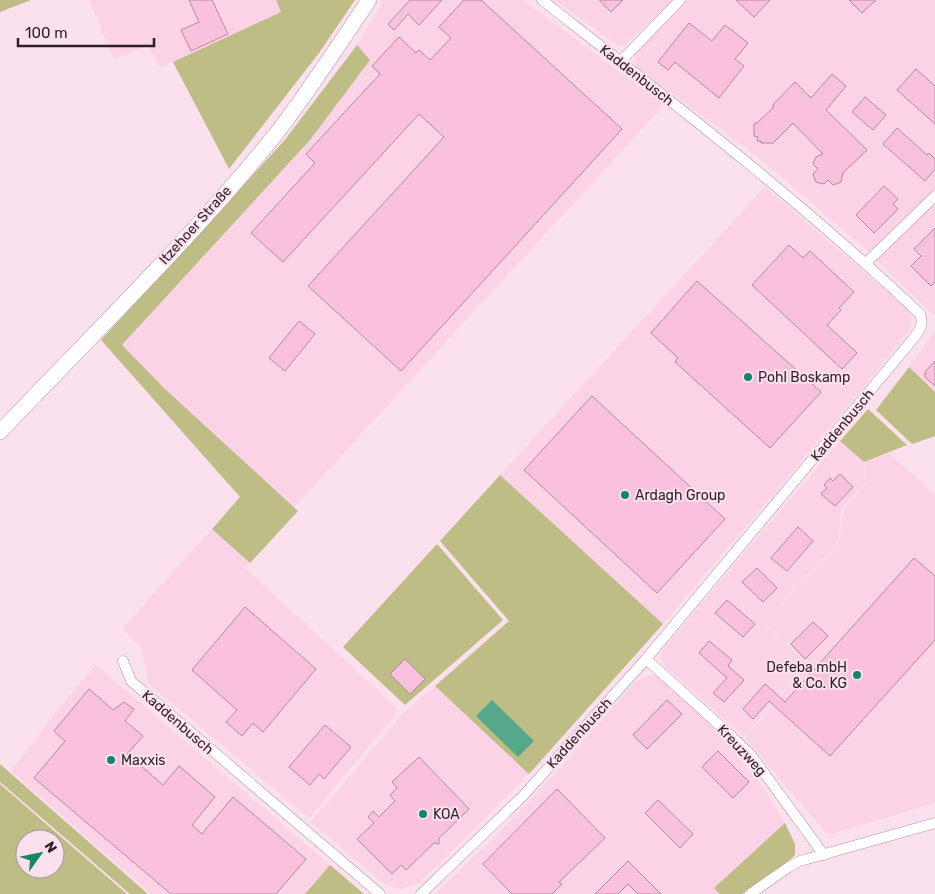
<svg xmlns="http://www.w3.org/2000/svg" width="935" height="894" font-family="Rubik,sans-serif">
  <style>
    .built { fill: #fbd2e6 }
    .green { fill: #bebd85; fill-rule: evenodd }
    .water { fill: #55a88a }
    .building { fill: #fac1dd; stroke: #b28a9e }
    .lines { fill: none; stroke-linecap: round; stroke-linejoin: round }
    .minor-casing { stroke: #b68ea1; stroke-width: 11 }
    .secondary-casing { stroke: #b68ea1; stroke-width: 16 }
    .minor { stroke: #fff; stroke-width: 10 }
    .secondary { stroke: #fff; stroke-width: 15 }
    .poi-dot { fill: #128666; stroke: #fbe1ee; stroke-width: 2 }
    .labels { text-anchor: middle; stroke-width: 4; stroke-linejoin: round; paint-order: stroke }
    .street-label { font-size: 14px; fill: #2f1f27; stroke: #fbe1ee }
    .poi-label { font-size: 14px; fill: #2f1f27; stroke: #fbe1ee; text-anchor: start }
  </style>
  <rect width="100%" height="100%" fill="#fbe1ee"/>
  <path class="built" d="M 89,0 L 276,0 L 281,12 L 160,68 L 148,46 L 114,59 Z
    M 384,0 L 523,0 L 664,105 L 294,507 L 164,388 L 122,346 L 310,140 L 370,60 L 357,45 Z
    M 555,0 L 672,0 L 624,46 L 617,45 Z
    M 687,0 L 935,0 L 935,190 L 870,253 L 763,161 L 637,67 L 635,61 L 636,51 Z
    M 765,187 L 905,307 L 911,315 L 911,328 L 857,395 L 663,624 L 500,475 Z
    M 935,204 L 935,316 L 876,260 Z
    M 935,331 L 935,392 L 909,367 Z
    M 840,441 L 864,462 L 864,485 L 842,509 L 837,544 L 797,584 L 764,624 L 807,663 L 744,737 L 667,668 L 661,659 L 663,649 Z
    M 889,453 L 935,495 L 935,803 L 828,835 L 745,738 L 809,663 L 765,624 L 797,586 L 838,545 L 844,509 L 865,485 L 865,462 Z
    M 212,529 L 250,563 L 245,568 L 399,710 L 309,818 L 149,684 L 141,647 L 122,629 Z
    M 96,665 L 330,865 L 305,894 L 151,894 L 11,771 L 68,697 Z
    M 648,675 L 655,675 L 706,719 L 763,787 L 785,823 L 714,888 L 720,894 L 435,894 L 496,836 L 551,778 L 635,682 Z
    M 435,686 L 529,774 L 418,884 L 401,889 L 386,885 L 311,822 L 404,712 Z"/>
  <path class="green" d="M 0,0 L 31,0 L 0,12 Z
    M 276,0 L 355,0 L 319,53 L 229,169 L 173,62 L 281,12 Z
    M 357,45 L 370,60 L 310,140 L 122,345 L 164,388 L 298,511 L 250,563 L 212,529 L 240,497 L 101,340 L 284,141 Z
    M 909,367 L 935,392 L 935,436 L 912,444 L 876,410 Z
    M 868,409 L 907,445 L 864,462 L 840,441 Z
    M 500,475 L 663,624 L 529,774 L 435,686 L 509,621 L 440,541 Z
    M 437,544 L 503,620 L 405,705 L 343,647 Z
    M 0,764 L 9,772 L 148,894 L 130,894 L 0,782 Z
    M 0,784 L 127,894 L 0,894 ZM 25,839 L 55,839 L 55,869 L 25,869 Z
    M 785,823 L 795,844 L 795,855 L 786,863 L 742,894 L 720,894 L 714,888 Z
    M 330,865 L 364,894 L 305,894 Z"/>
  <path class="water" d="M 492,700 L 534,741 L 518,757 L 476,716 Z"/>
  <path class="building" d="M 189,0 L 212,0 L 228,34 L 191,51 L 181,30 L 199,22 Z
    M 410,0 L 442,0 L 419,25 L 408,14 L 394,30 L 388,24 Z
    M 464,0 L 481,0 L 622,129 L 401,371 L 308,286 L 444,137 L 419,114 L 283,262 L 251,233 L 315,163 L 306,154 L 380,74 L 372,66 L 399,37 L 416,53 L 419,50 L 430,60 L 451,38 L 439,27 Z
    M 599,0 L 623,0 L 611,12 Z
    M 736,0 L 770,0 L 754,17 Z
    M 849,0 L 876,0 L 862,13 Z
    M 689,23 L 712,41 L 725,25 L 748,43 L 735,59 L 744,66 L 719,98 L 675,62 L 668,70 L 658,62 Z
    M 916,69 L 935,86 L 935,124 L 897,90 Z
    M 832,74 L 846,86 L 826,110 L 867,150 L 843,173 L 841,182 L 833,185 L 828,180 L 824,184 L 816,182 L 813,174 L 818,169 L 813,164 L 816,157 L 823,154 L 793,123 L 773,143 L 761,143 L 761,141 L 757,141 L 758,137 L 754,136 L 754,124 L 757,123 L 773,108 L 773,105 L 795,82 L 811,98 Z
    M 865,97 L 886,115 L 873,130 L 852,112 Z
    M 897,128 L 927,155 L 929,153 L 935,159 L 935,169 L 925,181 L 883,144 Z
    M 884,186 L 898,199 L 893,204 L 898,209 L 874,233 L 856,215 Z
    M 935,228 L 935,282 L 931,286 L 911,266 L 921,256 L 914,249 Z
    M 789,245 L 803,258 L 810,251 L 854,292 L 839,308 L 841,310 L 827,325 L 857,353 L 842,369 L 752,285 Z
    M 697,281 L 821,392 L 770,448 L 675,362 L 678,358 L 651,333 Z
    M 299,321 L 315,334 L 285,371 L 269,358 Z
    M 935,361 L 935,386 L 925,377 L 925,372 Z
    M 592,396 L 725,519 L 657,593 L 524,470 Z
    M 840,474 L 853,487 L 835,506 L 821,494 L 827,488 L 824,485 L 830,478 L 833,481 Z
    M 798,527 L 813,541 L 787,571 L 771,558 Z
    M 914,558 L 935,576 L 935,640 L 830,756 L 769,701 L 753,719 L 743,709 L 765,684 L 785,702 Z
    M 757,568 L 777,588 L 763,602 L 742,582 Z
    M 727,600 L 755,624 L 743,637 L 715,613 Z
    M 245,607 L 316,669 L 263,732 L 253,723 L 242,736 L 226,722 L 237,710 L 192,670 Z
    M 813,622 L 828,636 L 805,659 L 791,644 Z
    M 709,641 L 732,660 L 728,666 L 744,680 L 724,702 L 713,693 L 727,678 L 699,653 Z
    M 405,659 L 425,679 L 410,694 L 390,674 Z
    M 89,689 L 113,710 L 124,702 L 134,709 L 125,721 L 143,736 L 127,754 L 163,785 L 179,766 L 215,797 L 192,825 L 202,834 L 233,797 L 306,859 L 276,894 L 171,894 L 34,778 L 65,741 L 54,731 Z
    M 667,700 L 682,714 L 647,749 L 633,735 Z
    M 325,725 L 351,747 L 324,779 L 319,774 L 310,785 L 289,767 Z
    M 718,751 L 749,782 L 733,798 L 702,767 Z
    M 419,757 L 469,809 L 439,838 L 439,844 L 434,843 L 406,870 L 401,865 L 392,874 L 357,839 L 374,823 L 368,817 L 373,811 L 379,817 L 395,801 L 390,795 L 397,788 L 392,782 Z
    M 557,789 L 605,838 L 559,882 L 562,884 L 552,894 L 512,894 L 483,864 Z
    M 658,800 L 693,834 L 680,848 L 645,813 Z
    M 628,861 L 661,894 L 638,894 L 628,884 L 618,894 L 595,894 Z"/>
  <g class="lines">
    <defs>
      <path id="minor" d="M 621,61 L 680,0
        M 866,263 L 935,196
        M 646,659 L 727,732 L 751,755 L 824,855
        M 123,661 L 131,681 L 380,894
        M 421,894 L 523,796 L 646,659 L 913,339 C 920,331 924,324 920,314 C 801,201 671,101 542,0
        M 750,894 L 789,867 L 800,861 L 935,823"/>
      <path id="secondary" d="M 0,432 C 92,335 192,238 276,134 C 309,91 339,45 369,0"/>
    </defs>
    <use href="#minor" class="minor-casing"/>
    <use href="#secondary" class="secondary-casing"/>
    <use href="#minor" class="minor"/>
    <use href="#secondary" class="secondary"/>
  </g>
  <g class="poi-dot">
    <circle cx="748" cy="377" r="5"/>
    <circle cx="625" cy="495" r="5"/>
    <circle cx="857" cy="675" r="5"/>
    <circle cx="111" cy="760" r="5"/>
    <circle cx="423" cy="814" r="5"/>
  </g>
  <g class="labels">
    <g class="street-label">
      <text transform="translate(637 75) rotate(38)" y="5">Kaddenbusch</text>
      <text transform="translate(195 225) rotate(-48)" y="5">Itzehoer Straße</text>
      <text transform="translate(842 425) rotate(-50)" y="5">Kaddenbusch</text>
      <text transform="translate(178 722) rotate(41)" y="5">Kaddenbusch</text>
      <text transform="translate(579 733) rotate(-48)" y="5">Kaddenbusch</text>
      <text transform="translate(742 750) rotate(47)" y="5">Kreuzweg</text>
    </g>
    <g class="poi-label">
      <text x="758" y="382">Pohl Boskamp</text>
      <text x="635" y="500">Ardagh Group</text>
      <text x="847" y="672" text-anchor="end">Defeba mbH<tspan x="847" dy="16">&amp; Co. KG</tspan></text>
      <text x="121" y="765">Maxxis</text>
      <text x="433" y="819">KOA</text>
    </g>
  </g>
  <g transform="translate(40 854) rotate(57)"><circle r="24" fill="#fbe1ee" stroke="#a9939e"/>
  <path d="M0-4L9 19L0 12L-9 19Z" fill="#128666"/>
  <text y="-8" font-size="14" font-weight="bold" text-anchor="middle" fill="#2f1f27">N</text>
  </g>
  <path d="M18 38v8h136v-8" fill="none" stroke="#2f1f27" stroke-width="2.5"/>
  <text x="25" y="38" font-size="15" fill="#2f1f27" stroke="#fbe1ee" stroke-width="4" paint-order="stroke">100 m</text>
</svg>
